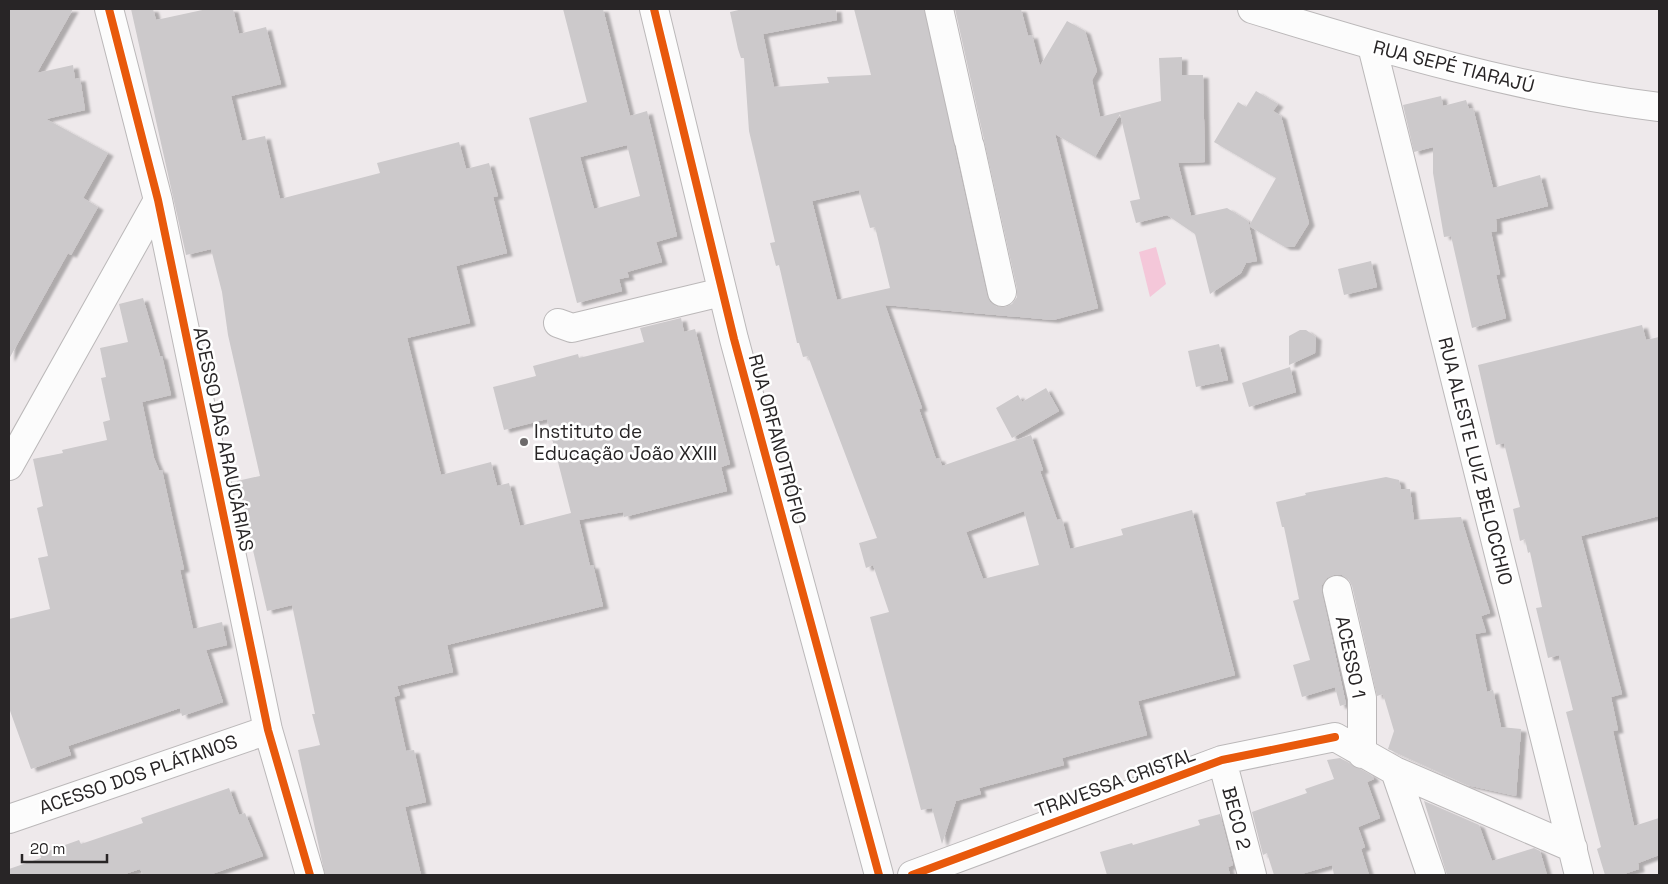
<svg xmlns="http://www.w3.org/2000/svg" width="1668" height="884" font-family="'Space Grotesk',sans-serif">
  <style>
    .water { fill: #f4c7d9 }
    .building { fill: #ccc9cb; fill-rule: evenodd; filter: url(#shadow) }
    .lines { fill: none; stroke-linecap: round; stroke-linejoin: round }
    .minor-casing { stroke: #bbb8b9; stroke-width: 30 }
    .minor { stroke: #fcfcfc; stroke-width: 28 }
    .cycleway-casing { stroke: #fff; stroke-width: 11 }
    .cycleway { stroke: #e8590c; stroke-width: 8 }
    .poi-dot { fill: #6d6a6b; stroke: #fff; stroke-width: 2 }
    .labels { text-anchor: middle; stroke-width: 5; stroke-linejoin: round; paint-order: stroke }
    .street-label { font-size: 19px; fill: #282526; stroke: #fff }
    .poi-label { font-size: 19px; fill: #282526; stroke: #fff; text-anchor: start }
  </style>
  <defs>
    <filter id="shadow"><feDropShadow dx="5.5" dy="3" stdDeviation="1" flood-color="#0004"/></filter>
  </defs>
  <rect width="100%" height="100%" fill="#eee9eb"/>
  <path class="water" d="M 1156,247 L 1166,284 L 1150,297 L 1139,252 Z"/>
  <path class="building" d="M 9,9 L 73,9 L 37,73 L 73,65 L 75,79 L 80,78 L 85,110 L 46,119 L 108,153 L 83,198 L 98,207 L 71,255 L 68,253 L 9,359 Z
    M 131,9 L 153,9 L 156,20 L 207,9 L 233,9 L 239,34 L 266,27 L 281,84 L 231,96 L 242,141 L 265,136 L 280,199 L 380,173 L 377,163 L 459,142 L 466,169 L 489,163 L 498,196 L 493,197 L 507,253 L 456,266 L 470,323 L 407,338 L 441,475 L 491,462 L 497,486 L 509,483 L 520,526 L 571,513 L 547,419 L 504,430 L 493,387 L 536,376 L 533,366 L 578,354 L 579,358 L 644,342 L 640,328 L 681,318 L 684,332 L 695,329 L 730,464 L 721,467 L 727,491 L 624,517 L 623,512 L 579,520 L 590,566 L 593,565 L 603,606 L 447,645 L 453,672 L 397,686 L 400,695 L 394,697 L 406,751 L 414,750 L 426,802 L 405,807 L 421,875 L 325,875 L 298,750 L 320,745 L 312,714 L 315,714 L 292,605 L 267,611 L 237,481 L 260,476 L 228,335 L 222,292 L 211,249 L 186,255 Z
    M 563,9 L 603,9 L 630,116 L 647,111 L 677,236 L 656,242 L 662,262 L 627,272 L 629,277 L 619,279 L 622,291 L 577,303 L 529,118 L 587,102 ZM 627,145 L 640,196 L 594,209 L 580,157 Z
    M 743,9 L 836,9 L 837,20 L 763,34 L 774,87 L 829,83 L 827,77 L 871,75 L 854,9 L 924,9 L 987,295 L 990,302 L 997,307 L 1005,307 L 1012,304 L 1017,297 L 1017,289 L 955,9 L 1021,9 L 1028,36 L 1032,35 L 1040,66 L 1067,21 L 1085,31 L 1097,71 L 1092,80 L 1100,117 L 1161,101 L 1159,58 L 1182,57 L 1182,75 L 1203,75 L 1205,162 L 1178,163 L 1191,216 L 1227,208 L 1248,221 L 1257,261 L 1246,263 L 1241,273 L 1210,294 L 1195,234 L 1167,215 L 1136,223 L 1130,201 L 1140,199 L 1120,114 L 1095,157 L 1055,134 L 1098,308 L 1053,320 L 885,305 L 922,408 L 919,409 L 936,459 L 939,458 L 942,466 L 1031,435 L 1043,470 L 1040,471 L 1057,520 L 1062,519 L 1070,549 L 1123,535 L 1121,529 L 1192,510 L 1235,675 L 1138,701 L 1147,735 L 1062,758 L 1064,765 L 979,788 L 981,794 L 956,801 L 942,844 L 932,808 L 921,810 L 870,617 L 889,612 L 873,565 L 866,568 L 859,543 L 877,538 L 808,356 L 803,357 L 799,343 L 797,343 L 779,265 L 776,266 L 770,243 L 775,242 L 749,131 L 744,58 L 741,58 L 738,49 L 730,12 ZM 859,190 L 870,228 L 875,227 L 890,288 L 837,300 L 812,201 ZM 1024,511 L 1039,565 L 983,579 L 966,532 Z
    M 1256,91 L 1278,104 L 1273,111 L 1281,116 L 1309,223 L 1294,247 L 1285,247 L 1249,226 L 1276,178 L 1214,142 L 1238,102 L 1246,107 Z
    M 1441,96 L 1443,106 L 1466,100 L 1469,109 L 1473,108 L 1493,188 L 1540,175 L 1548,206 L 1496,219 L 1497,231 L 1491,232 L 1500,274 L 1496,275 L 1506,318 L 1472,328 L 1451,236 L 1444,237 L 1433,173 L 1433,147 L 1414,152 L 1403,105 Z
    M 1371,261 L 1377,287 L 1344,295 L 1338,269 Z
    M 143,298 L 160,356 L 162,356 L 171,395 L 142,402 L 154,458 L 159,470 L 162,470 L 172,516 L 184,569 L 180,570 L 193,629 L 222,622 L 227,645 L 206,650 L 223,702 L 182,716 L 180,708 L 68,746 L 71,755 L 31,769 L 9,708 L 9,619 L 50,609 L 38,558 L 48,556 L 37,508 L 43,506 L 33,459 L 63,453 L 62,450 L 107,440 L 103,422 L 110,420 L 101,378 L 106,377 L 100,348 L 128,342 L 119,304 Z
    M 1642,325 L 1646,340 L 1659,337 L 1659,516 L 1581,536 L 1622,694 L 1611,697 L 1618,730 L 1613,731 L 1634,826 L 1659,818 L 1659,855 L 1638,863 L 1639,869 L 1621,875 L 1605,875 L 1597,849 L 1601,847 L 1566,712 L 1573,710 L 1559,655 L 1548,658 L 1536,608 L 1542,607 L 1530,552 L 1528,553 L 1525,539 L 1520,541 L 1513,509 L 1520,507 L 1504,443 L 1496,445 L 1478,365 Z
    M 1300,330 L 1306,330 L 1316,337 L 1315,353 L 1289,365 L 1289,336 Z
    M 1219,344 L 1228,380 L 1196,387 L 1188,351 Z
    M 1290,367 L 1296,392 L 1249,407 L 1242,383 Z
    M 1046,388 L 1059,411 L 1012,438 L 996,408 L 1018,395 L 1022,402 Z
    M 1386,477 L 1399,480 L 1401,489 L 1410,489 L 1414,520 L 1461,517 L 1490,613 L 1481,616 L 1486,632 L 1475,634 L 1487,692 L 1493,690 L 1501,727 L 1521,729 L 1516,796 L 1467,785 L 1388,749 L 1394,731 L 1383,694 L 1377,696 L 1352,586 L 1349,580 L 1342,575 L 1334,575 L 1327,578 L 1322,585 L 1322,593 L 1346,704 L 1340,706 L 1335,687 L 1302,697 L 1293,665 L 1310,660 L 1293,601 L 1299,599 L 1284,527 L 1282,527 L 1276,502 L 1306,495 L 1305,493 Z
    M 1340,758 L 1371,775 L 1374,779 L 1367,782 L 1380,818 L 1358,827 L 1365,847 L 1361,849 L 1369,875 L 1334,875 L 1332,865 L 1298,875 L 1274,875 L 1267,853 L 1263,855 L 1252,812 L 1307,793 L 1305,789 L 1334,779 L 1327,760 Z
    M 229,788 L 239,815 L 245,813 L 263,856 L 209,875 L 143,875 L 140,869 L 122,875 L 9,875 L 9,869 L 41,858 L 40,854 L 79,840 L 81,844 L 143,823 L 141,818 Z
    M 1424,801 L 1479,825 L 1492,861 L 1534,848 L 1540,851 L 1547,875 L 1447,875 Z
    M 1220,814 L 1233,865 L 1228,867 L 1230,875 L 1107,875 L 1100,852 L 1132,843 L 1133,845 L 1200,825 L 1198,820 Z"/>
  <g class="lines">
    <defs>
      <path id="minor" d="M 109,9 L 158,200 L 268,730 L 310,875
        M 654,9 L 734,339 L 879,875
        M 939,9 L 968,139
        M 1252,9 C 1385,50 1521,90 1659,107
        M 1372,46 L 1579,875
        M 970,146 L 1002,292
        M 558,323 L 572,328 L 722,292
        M 9,466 L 158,200
        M 1337,590 L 1362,698 L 1362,754
        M 1222,760 L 1252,875
        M 1395,771 L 1431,875
        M 9,819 L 268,730
        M 912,875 L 1222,760 L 1335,737 L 1395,771 L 1573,848"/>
    </defs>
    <use href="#minor" class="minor-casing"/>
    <use href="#minor" class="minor"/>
    <defs>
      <path id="cycleway" d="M 109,9 L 158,200 L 268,730 L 310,875
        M 654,9 L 734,339 L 879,875
        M 912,875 L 1222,760 L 1335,737"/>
    </defs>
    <use href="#cycleway" class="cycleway-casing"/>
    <use href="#cycleway" class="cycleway"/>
  </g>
  <circle class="poi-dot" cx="524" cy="442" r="5"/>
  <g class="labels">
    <g class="street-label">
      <text transform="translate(1454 66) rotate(14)" y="7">RUA SEPÉ TIARAJÚ</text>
      <text transform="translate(224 439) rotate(78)" y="7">ACESSO DAS ARAUCÁRIAS</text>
      <text transform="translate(778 439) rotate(75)" y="7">RUA ORFANOTRÓFIO</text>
      <text transform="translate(1476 461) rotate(76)" y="7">RUA ALESTE LUIZ BELOCCHIO</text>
      <text transform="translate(1351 657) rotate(78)" y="7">ACESSO 1</text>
      <text transform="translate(138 774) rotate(-19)" y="7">ACESSO DOS PLÁTANOS</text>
      <text transform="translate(1115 782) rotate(-20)" y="7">TRAVESSA CRISTAL</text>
      <text transform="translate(1237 818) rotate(75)" y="7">BECO 2</text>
    </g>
    <g class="poi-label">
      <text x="534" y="438">Instituto de<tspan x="534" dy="22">Educação João XXIII</tspan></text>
    </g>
  </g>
  <rect width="1668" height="884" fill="none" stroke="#282526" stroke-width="20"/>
  <path d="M22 854v8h85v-8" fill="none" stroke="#282526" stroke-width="2.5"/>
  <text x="30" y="854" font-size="15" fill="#282526" stroke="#ffffff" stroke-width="4" paint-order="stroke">20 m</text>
</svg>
